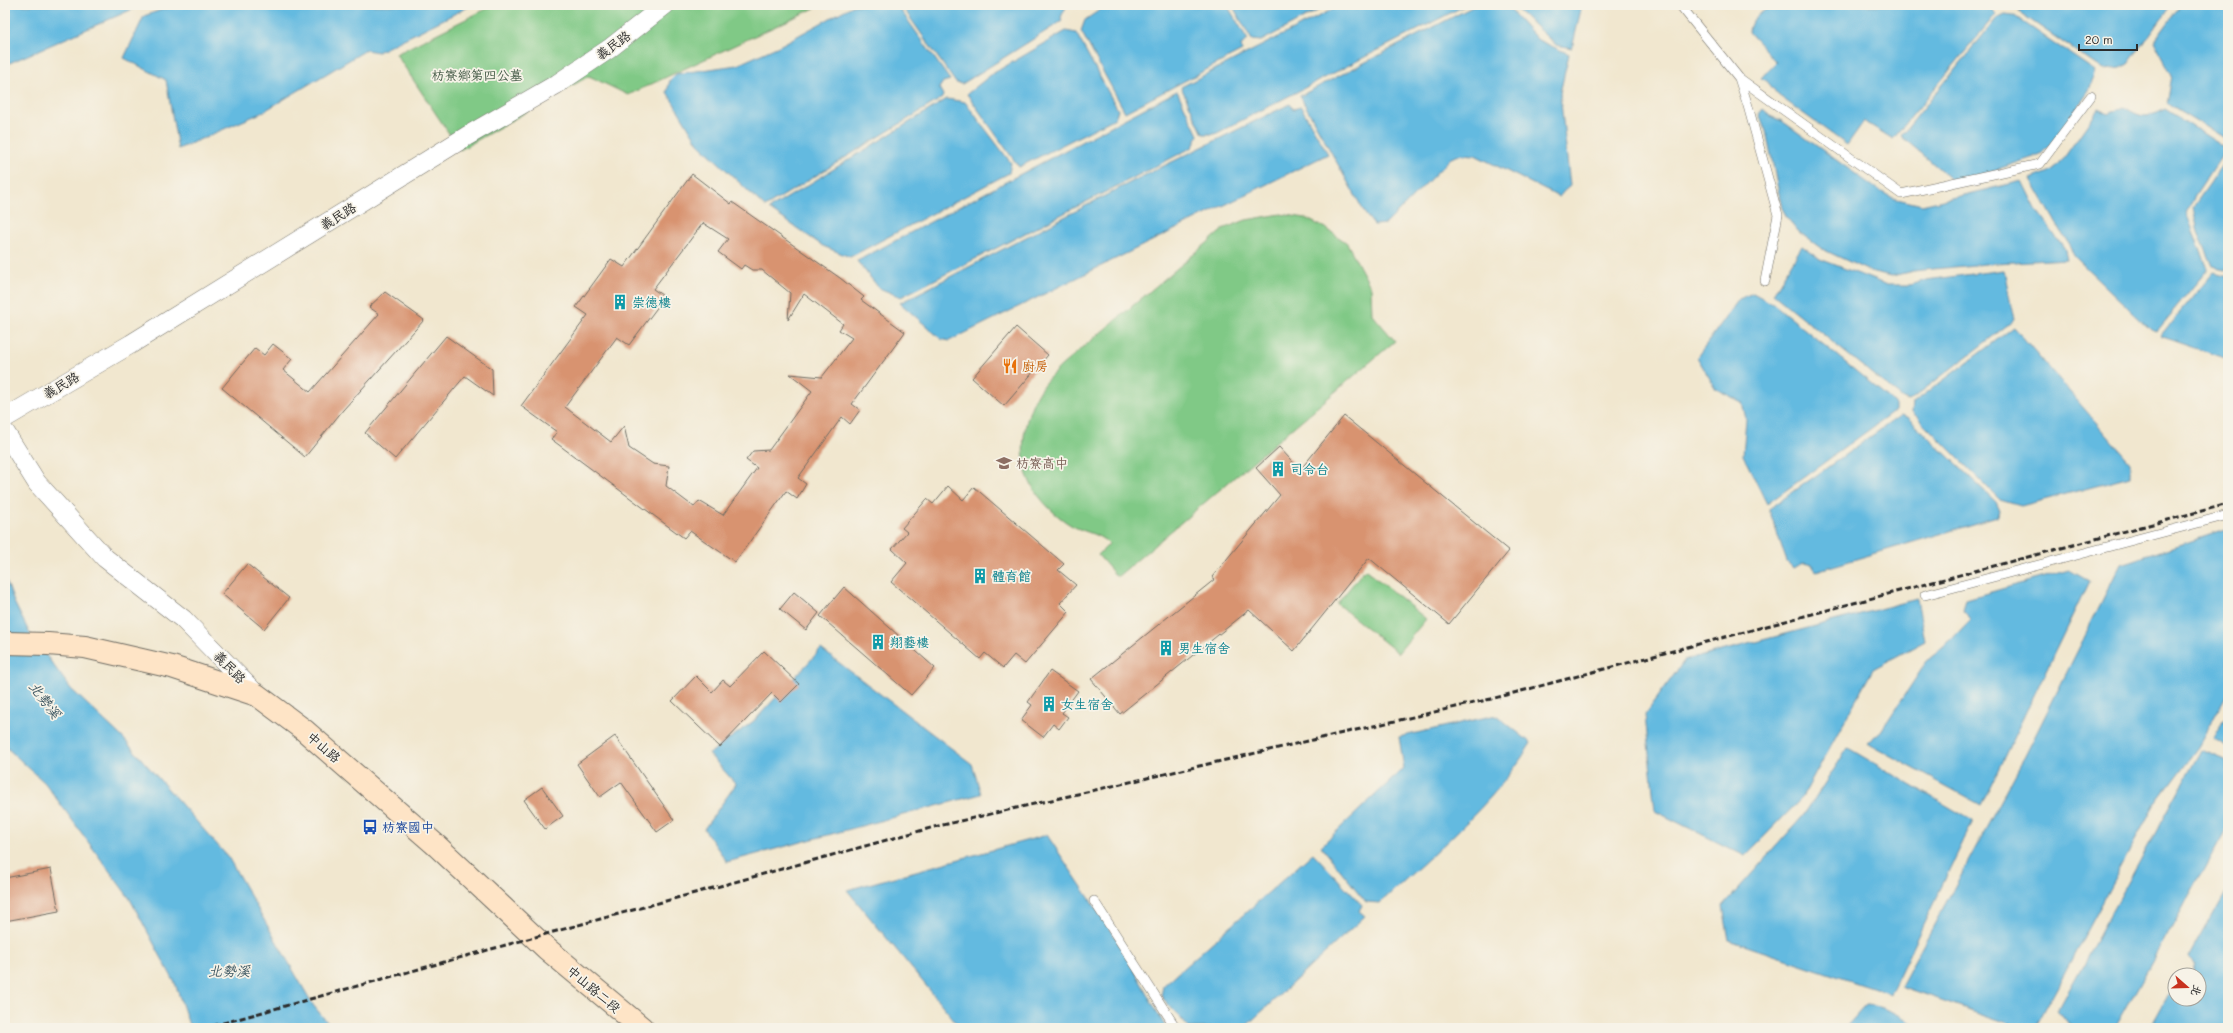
<svg xmlns="http://www.w3.org/2000/svg" width="2233" height="1033" font-family="Mali,'LXGW WenKai TC',sans-serif">
  <style>
    .green { fill: #80c986; stroke: #567a58 }
    .water { fill: #63bae0; stroke: #477286 }
    .building { fill: #d8936f; fill-rule: evenodd }
    .lines { fill: none; stroke-linecap: round; stroke-linejoin: round }
    .lane-casing { stroke: #706d64; stroke-width: 10 }
    .street-casing { stroke: #706d64; stroke-width: 20 }
    .secondary-casing { stroke: #706d64; stroke-width: 24 }
    .lane { stroke: #fff; stroke-width: 9 }
    .street { stroke: #fff; stroke-width: 19 }
    .secondary { stroke: #fee4c6; stroke-width: 22 }
    .rail { stroke: #2b2b2b; stroke-width: 3; stroke-dasharray: 6 3; stroke-linecap: butt }
    .labels { text-anchor: middle; stroke-width: 3.5; stroke-linejoin: round; paint-order: stroke }
    .street-label { font-size: 13px; fill: #2b2b2b; stroke: #f7f3e8 }
    .park-label { font-size: 13px; fill: #445a46; stroke: #f7f3e8 }
    .culture-label { font-size: 13px; fill: #0d838f; stroke: #f7f3e8; text-anchor: start }
    .food-label { font-size: 13px; fill: #c56008; stroke: #f7f3e8; text-anchor: start }
    .education-label { font-size: 13px; fill: #785e54; stroke: #f7f3e8; text-anchor: start }
    .transit-label { font-size: 13px; fill: #164399; stroke: #f7f3e8; text-anchor: start }
    .water-label { font-size: 14px; font-style: italic; fill: #3c5661; stroke: #f7f3e8 }
  </style>
  <rect width="100%" height="100%" fill="#f7f3e8"/>
  <filter id="ink" filterUnits="userSpaceOnUse"><feTurbulence type="fractalNoise" baseFrequency=".025" numOctaves="2"/><feDisplacementMap in="SourceGraphic" scale="8" xChannelSelector="R" yChannelSelector="G"/><feConvolveMatrix kernelMatrix="1 2 1 2 8 2 1 2 1" color-interpolation-filters="sRGB"/></filter>
  <filter id="wash" filterUnits="userSpaceOnUse"><feTurbulence type="fractalNoise" baseFrequency=".012" numOctaves="4" result="noise"/><feDisplacementMap in="SourceGraphic" scale="16" xChannelSelector="R" yChannelSelector="G"/><feGaussianBlur stdDeviation="0.9" result="paint"/><feColorMatrix in="noise" values="0 0 0 0 0 0 0 0 0 0 0 0 0 0 0 0 0 1.4 0 .05"/><feComposite in="paint" operator="in"/></filter>
  <g filter="url(#wash)">
    <rect width="100%" height="100%" fill="#f1e7cf"/>
    <path class="green" d="M 494,5 L 821,5 L 628,95 L 589,76 L 460,150 L 396,54 Z
      M 1281,214 L 1305,218 L 1327,229 L 1347,243 L 1371,288 L 1372,314 L 1395,341 L 1117,577 L 1098,555 L 1109,544 C 1098,532 1079,532 1066,522 C 1050,511 1034,494 1027,475 C 1018,447 1026,407 1044,384 C 1049,378 1055,372 1061,366 L 1225,228 L 1246,220 Z
      M 1365,569 L 1426,619 L 1398,653 L 1337,604 Z"/>
    <path class="water" d="M 5,5 L 142,5 L 5,65 Z
      M 175,5 L 472,5 L 378,52 L 366,50 L 261,113 L 178,149 L 166,80 L 124,58 L 144,16 Z
      M 854,5 L 897,5 L 950,80 L 943,82 L 939,88 L 943,95 L 942,98 L 765,207 L 698,143 L 667,92 L 670,80 L 676,74 L 737,65 L 781,45 Z
      M 901,5 L 1065,5 L 1066,7 L 1061,17 L 1062,21 L 962,84 L 956,83 Z
      M 1107,5 L 1227,5 L 1248,40 L 1241,45 L 1242,51 L 1125,112 L 1081,31 L 1085,20 Z
      M 1232,5 L 1328,5 L 1261,41 L 1252,40 Z
      M 1341,5 L 1466,5 L 1215,134 L 1203,134 L 1181,87 Z
      M 1476,5 L 1506,5 L 1538,40 L 1569,54 L 1560,93 L 1570,186 L 1564,191 L 1559,197 L 1475,155 L 1462,154 L 1451,158 L 1386,224 L 1374,225 L 1366,215 L 1300,96 Z
      M 1512,5 L 1582,5 L 1572,48 L 1556,45 Z
      M 1772,5 L 1989,5 L 1996,14 L 1893,139 L 1864,121 L 1847,145 L 1778,95 L 1767,81 L 1761,78 L 1776,62 L 1749,32 C 1749,19 1763,12 1772,5 Z
      M 2024,5 L 2171,5 L 2128,64 L 2120,68 L 2103,70 L 2019,12 Z
      M 2181,5 L 2228,5 L 2228,140 L 2167,103 L 2172,76 L 2154,42 Z
      M 2005,14 L 2013,15 L 2095,71 L 2089,91 L 2055,140 L 2040,155 L 1956,183 L 1901,136 L 1997,18 Z
      M 1066,31 L 1076,33 L 1118,110 L 1115,118 L 1019,167 L 967,94 L 992,74 Z
      M 1177,91 L 1198,135 L 1193,147 L 901,297 L 879,288 L 857,261 Z
      M 947,99 L 965,102 L 1011,163 L 1009,173 L 850,257 L 823,246 L 769,209 Z
      M 1290,104 L 1293,109 L 1301,107 L 1328,154 L 949,341 L 941,339 L 900,303 L 1135,180 Z
      M 2124,107 C 2142,118 2147,119 2165,109 L 2224,147 L 2225,151 L 2195,196 L 2186,213 L 2208,269 L 2156,331 L 2150,329 L 2076,258 L 2031,179 L 2049,172 L 2059,165 L 2098,109 L 2109,114 Z
      M 1763,109 L 1772,117 L 1782,121 L 1878,190 L 1893,198 L 1922,205 L 2022,181 L 2036,209 L 2065,250 L 2067,259 L 1995,263 L 1913,271 L 1892,276 L 1869,271 L 1822,249 L 1799,232 L 1788,219 L 1782,208 L 1766,131 L 1759,114 Z
      M 2228,158 L 2228,270 L 2213,266 L 2198,232 L 2193,207 Z
      M 1802,246 L 1820,259 L 1887,285 L 1910,285 L 1926,280 L 2004,270 L 2014,320 L 1909,401 L 1903,399 L 1773,294 Z
      M 2214,272 L 2228,276 L 2228,359 L 2160,336 Z
      M 1753,293 L 1775,305 L 1895,403 L 1895,411 L 1767,504 L 1743,455 L 1746,419 L 1742,402 L 1716,389 L 1697,357 L 1739,299 Z
      M 2014,327 L 2130,462 L 2130,477 L 2021,506 L 2000,500 L 1912,412 L 1913,403 Z
      M 1901,415 L 1908,418 L 1996,502 L 2000,511 L 1997,517 L 1816,571 L 1812,565 L 1804,563 L 1793,568 L 1787,562 L 1769,509 Z
      M 2228,529 L 2228,692 L 2198,747 L 2153,807 L 2035,1028 L 2022,1028 L 1901,986 L 2023,760 L 2121,564 Z
      M 2069,570 L 2089,581 L 1981,805 L 1867,743 L 1881,731 L 1929,658 L 1951,640 L 1971,619 L 1963,611 L 1966,599 Z
      M 5,577 L 14,602 L 29,632 L 71,689 L 122,737 L 228,857 L 313,1005 L 332,1028 L 190,1028 L 175,983 L 130,899 L 45,783 L 5,746 Z
      M 1917,599 L 1925,641 L 1873,669 L 1802,798 L 1745,856 L 1655,811 L 1645,715 L 1684,661 Z
      M 821,649 L 972,764 L 981,794 L 727,862 L 704,829 L 736,784 L 709,754 L 755,720 Z
      M 2228,714 L 2228,748 L 2214,739 Z
      M 1496,715 L 1531,743 C 1493,806 1433,853 1380,903 L 1366,902 L 1321,846 L 1404,768 L 1399,737 Z
      M 1848,748 L 1973,821 L 1890,994 L 1729,940 L 1723,906 L 1803,816 Z
      M 2201,750 L 2228,761 L 2228,826 L 2115,1028 L 2072,1028 L 2058,1010 Z
      M 1047,835 L 1118,941 L 1166,1028 L 961,1028 L 847,890 Z
      M 1313,853 L 1362,905 L 1359,911 L 1365,916 L 1244,1028 L 1189,1028 L 1161,996 L 1163,986 Z
      M 2228,887 L 2228,1028 L 2150,1028 L 2175,983 L 2175,999 L 2199,999 L 2199,975 L 2179,975 L 2193,971 L 2195,963 L 2189,957 Z
      M 1866,1005 C 1882,1005 1905,1016 1916,1028 L 1845,1028 Z"/>
    <g id="blocks">
      <path class="building" d="M 692,174 L 731,204 L 732,202 L 840,278 L 864,297 L 861,300 L 905,332 L 852,404 L 860,410 L 850,424 L 842,417 L 798,478 L 806,484 L 797,499 L 786,491 L 735,562 L 690,531 L 684,538 L 551,439 L 557,432 L 521,406 L 588,315 L 576,307 L 611,259 L 624,267 ZM 703,223 L 728,239 L 718,252 L 741,269 L 744,265 L 752,270 L 762,270 L 790,293 L 788,320 L 804,294 L 843,324 L 839,330 L 852,338 L 822,377 L 790,374 L 812,391 L 769,450 L 753,451 L 746,460 L 757,468 L 723,515 L 699,501 L 694,507 L 666,486 L 669,466 L 653,464 L 629,448 L 624,426 L 611,442 L 565,407 L 617,337 L 629,345 L 665,297 L 653,289 Z
        M 385,292 L 424,320 L 343,410 L 305,457 L 222,388 L 255,348 L 264,355 L 273,344 L 292,359 L 283,370 L 310,392 L 379,314 L 369,307 Z
        M 1016,327 L 1048,355 L 1004,406 L 972,378 Z
        M 446,336 L 492,369 L 493,396 L 465,376 L 395,459 L 365,433 Z
        M 1344,416 L 1509,551 L 1449,624 L 1369,558 L 1294,651 L 1249,610 L 1120,714 L 1091,679 L 1215,579 L 1212,577 L 1280,495 L 1256,468 L 1279,447 L 1300,470 Z
        M 948,486 L 963,500 L 974,487 L 1064,564 L 1058,570 L 1076,585 L 1060,603 L 1069,612 L 1025,664 L 1014,655 L 1003,668 L 985,653 L 980,659 L 891,582 L 907,563 L 892,549 L 907,532 L 902,528 L 927,499 L 933,504 Z
        M 247,564 L 289,598 L 264,629 L 222,594 Z
        M 844,587 L 935,668 L 911,695 L 820,616 Z
        M 794,592 L 819,613 L 806,630 L 780,609 Z
        M 764,651 L 799,684 L 781,702 L 772,693 L 720,747 L 672,701 L 696,676 L 712,692 L 723,680 L 730,686 Z
        M 1050,671 L 1078,691 L 1062,713 L 1068,717 L 1059,729 L 1053,724 L 1043,737 L 1021,720 L 1032,705 L 1028,702 Z
        M 615,736 L 674,820 L 657,832 L 621,782 L 600,797 L 577,764 Z
        M 542,787 L 563,816 L 545,829 L 524,800 Z
        M 51,869 L 59,911 L 5,921 L 5,878 Z"/>
    </g>
  </g>
  <g filter="url(#ink)">
    <use href="#blocks" fill-opacity="0" stroke="#706d64" stroke-width="1"/>
    <g class="lines">
      <defs>
        <path id="lane" d="M 1680,5 L 1739,78 L 1748,106 L 1778,215 L 1765,281
          M 1739,78 L 1901,194 L 2040,164 L 2091,96
          M 1925,595 L 2228,515
          M 1094,901 L 1176,1028"/>
        <path id="street" d="M 5,418 L 131,344 L 467,136 L 557,84 L 609,49 L 665,5
          M 5,432 L 37,483 L 105,558 L 183,619 L 257,695"/>
        <path id="secondary" d="M 5,643 L 48,644 L 85,647 L 172,667 L 257,695 L 304,730 L 437,846 L 547,949 L 642,1028"/>
      </defs>
      <use href="#lane" class="lane-casing"/>
      <use href="#street" class="street-casing"/>
      <use href="#secondary" class="secondary-casing"/>
      <use href="#lane" class="lane"/>
      <use href="#street" class="street"/>
      <use href="#secondary" class="secondary"/>
      <path class="rail" d="M 205,1028 L 934,827 L 1491,699 L 2228,504"/>
    </g>
  </g>
  <defs>
    <symbol id="building-bare" viewBox="-9 -9 18 18"><path d="M-4-6H4V6H1V3H-1V6H-4ZM-2.5-4.3h1.7v1.8h-1.7ZM.8-4.3h1.7v1.8H.8ZM-2.5-1h1.7V.8h-1.7ZM.8-1h1.7V.8H.8Z" fill="#0f9aa8" stroke="#f7f3e8" stroke-width="2.5" paint-order="stroke"/></symbol>
    <symbol id="restaurant-bare" viewBox="-9 -9 18 18"><path d="M-5-6h1v4h1v-4h1v4h1v-4h1v5L-1.5 .5V6h-2V.5L-5-1ZM5-6V6H3V1.5H1.5Q1.5-4 5-6Z" fill="#e8710a" stroke="#f7f3e8" stroke-width="2.5" paint-order="stroke"/></symbol>
    <symbol id="school-bare" viewBox="-9 -9 18 18"><path d="M0-5L7-2L0 1L-7-2ZM-4 1L0 2.5L4 1V4Q0 6-4 4Z" fill="#8d6e63" stroke="#f7f3e8" stroke-width="2.5" paint-order="stroke"/></symbol>
    <symbol id="bus-bare" viewBox="-9 -9 18 18"><path d="M-5-6H5V4H4V6H2V4H-2V6H-4V4H-5ZM-3.5-4V0h7V-4ZM-3.5 1.2v1.5H-2V1.2ZM2 1.2v1.5H3.5V1.2Z" fill="#1a4fb4" stroke="#f7f3e8" stroke-width="2.5" paint-order="stroke"/></symbol>
  </defs>
  <g fill-rule="evenodd">
    <use href="#building-bare" x="609" y="291" width="22" height="22"/>
    <use href="#restaurant-bare" x="999" y="355" width="22" height="22"/>
    <use href="#school-bare" x="993" y="452" width="22" height="22"/>
    <use href="#building-bare" x="1267" y="458" width="22" height="22"/>
    <use href="#building-bare" x="969" y="565" width="22" height="22"/>
    <use href="#building-bare" x="867" y="631" width="22" height="22"/>
    <use href="#building-bare" x="1155" y="637" width="22" height="22"/>
    <use href="#building-bare" x="1038" y="693" width="22" height="22"/>
    <use href="#bus-bare" x="359" y="816" width="22" height="22"/>
  </g>
  <g class="labels">
    <g class="street-label">
      <text transform="translate(613 45) rotate(-36)" y="5">義民路</text>
      <text transform="translate(338 216) rotate(-32)" y="5">義民路</text>
      <text transform="translate(61 385) rotate(-31)" y="5">義民路</text>
      <text transform="translate(230 667) rotate(46)" y="5">義民路</text>
      <text transform="translate(324 747) rotate(41)" y="5">中山路</text>
      <text transform="translate(594 989) rotate(40)" y="5">中山路二段</text>
    </g>
    <g class="park-label">
      <text x="477" y="80">枋寮鄉第四公墓</text>
    </g>
    <g class="culture-label">
      <text x="632" y="307">崇德樓</text>
      <text x="1290" y="474">司令台</text>
      <text x="992" y="581">體育館</text>
      <text x="890" y="647">翔藝樓</text>
      <text x="1178" y="653">男生宿舍</text>
      <text x="1061" y="709">女生宿舍</text>
    </g>
    <g class="food-label">
      <text x="1022" y="371">廚房</text>
    </g>
    <g class="education-label">
      <text x="1016" y="468">枋寮高中</text>
    </g>
    <g class="transit-label">
      <text x="382" y="832">枋寮國中</text>
    </g>
    <g class="water-label">
      <text transform="translate(45 700) rotate(53)" y="5">北勢溪</text>
      <text x="229" y="976">北勢溪</text>
    </g>
  </g>
  <rect width="2233" height="1033" fill="none" stroke="#f7f3e8" stroke-width="20"/>
  <g transform="translate(2187 987) rotate(110)"><circle r="19" fill="#f7f3e8" stroke="#a5a39c"/>
  <path d="M0-3L7 15L0 10L-7 15Z" fill="#c8321e"/>
  <text y="-6" font-size="11" font-weight="bold" text-anchor="middle" fill="#2b2b2b">北</text>
  </g>
  <path d="M2079 44v6h58v-6" fill="none" stroke="#2b2b2b" stroke-width="2"/>
  <text x="2085" y="44" font-size="12" fill="#2b2b2b" stroke="#f7f3e8" stroke-width="3" paint-order="stroke">20 m</text>
</svg>
